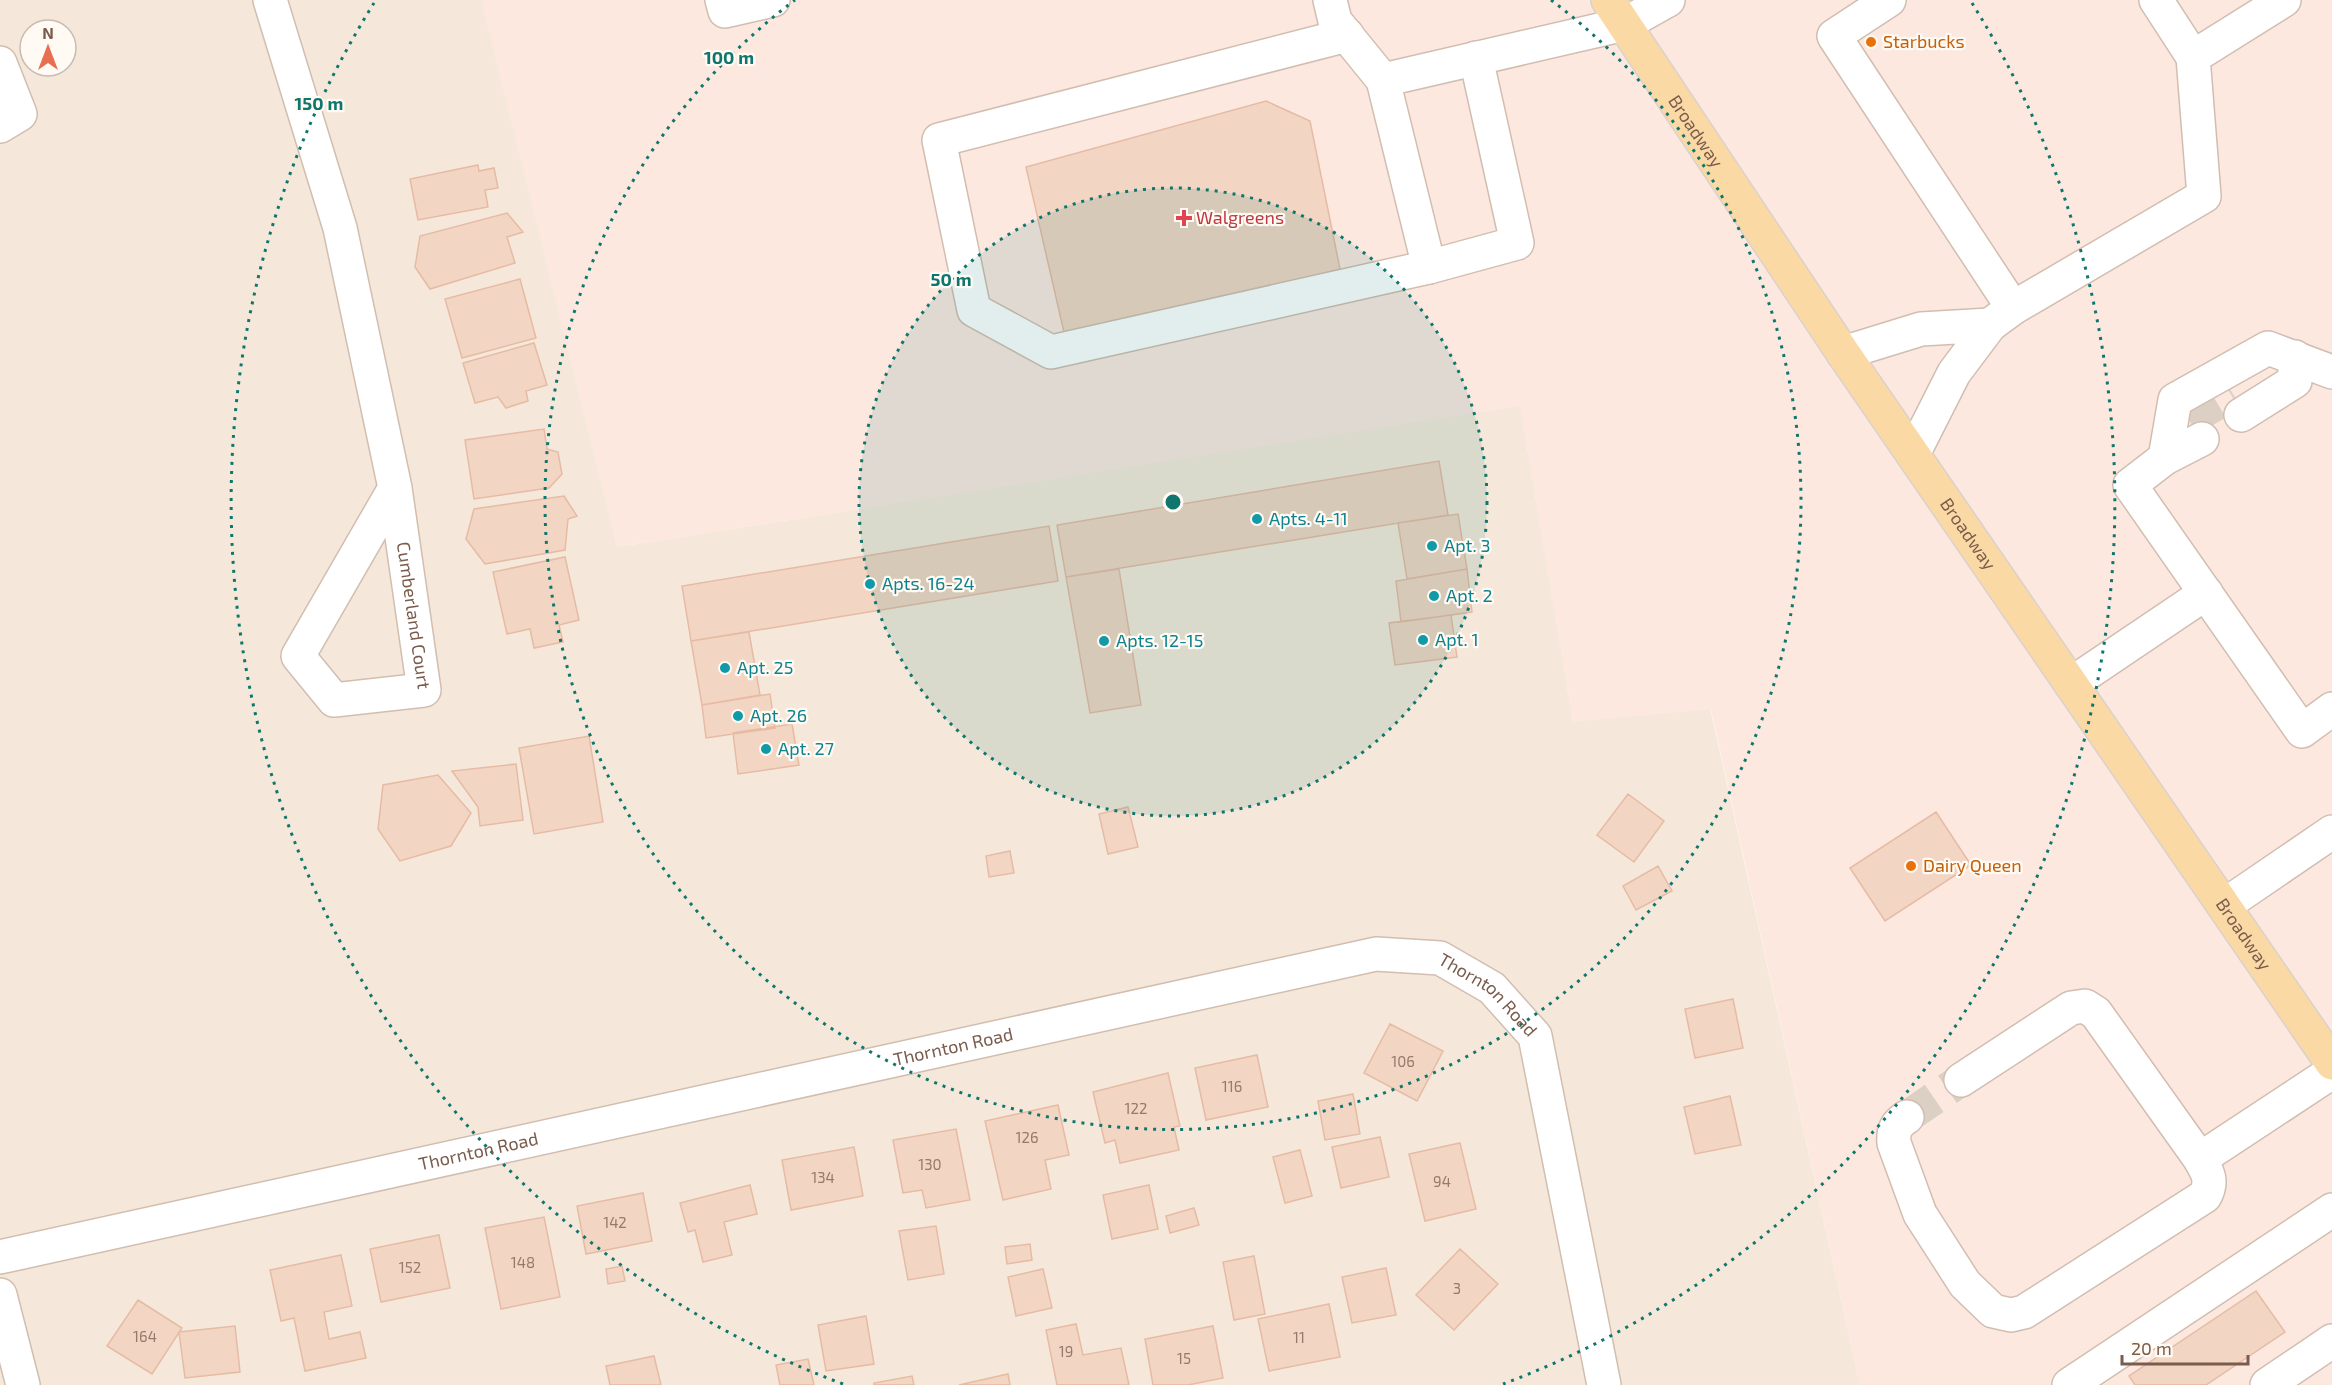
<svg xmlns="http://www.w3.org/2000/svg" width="2332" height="1385" font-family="'Exo 2',sans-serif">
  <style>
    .residential { fill: #f5e8da; fill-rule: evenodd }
    .commercial { fill: #fde8e0 }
    .building { fill: #f3d5c3; stroke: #e6bba3; stroke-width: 1.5 }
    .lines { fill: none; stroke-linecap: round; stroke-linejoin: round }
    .minor-tunnel { stroke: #dcd0c4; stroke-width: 33; stroke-dasharray: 33 16; stroke-linecap: butt }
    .minor-casing { stroke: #d1beb0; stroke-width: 36 }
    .major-casing { stroke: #dad1cd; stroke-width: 36 }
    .minor { stroke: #fff; stroke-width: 33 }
    .major { stroke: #fbd9a5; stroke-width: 33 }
    .ring { fill: none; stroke: #0f766e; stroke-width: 3; stroke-dasharray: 3 6 }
    .food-dot { fill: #e8710a; stroke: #fffaf3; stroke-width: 2 }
    .health-dot { fill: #e0444e; stroke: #fffaf3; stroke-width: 2 }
    .culture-dot { fill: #0f9aa8; stroke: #fffaf3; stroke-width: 2 }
    .labels { text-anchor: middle; stroke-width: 4.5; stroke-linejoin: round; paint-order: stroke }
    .number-label { font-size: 15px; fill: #987a6a }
    .food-label { font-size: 18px; fill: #c56008; stroke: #fffaf3; text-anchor: start }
    .street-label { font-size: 18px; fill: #7a5c4d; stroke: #fffaf3 }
    .health-label { font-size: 18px; fill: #be3a42; stroke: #fffaf3; text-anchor: start }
    .culture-label { font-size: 18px; fill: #0d838f; stroke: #fffaf3; text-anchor: start }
    .centre { fill: #0f766e; stroke: #fffaf3; stroke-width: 3 }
    .ring-label { font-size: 18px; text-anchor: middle; font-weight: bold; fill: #0f766e; stroke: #fffaf3; stroke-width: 4.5; stroke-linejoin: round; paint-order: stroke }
  </style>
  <rect width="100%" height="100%" fill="#fdf6ec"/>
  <path class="residential" d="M 0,0 L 490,0 L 617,547 L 1520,405 L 1573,721 L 1710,708 L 1860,1385 L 0,1385 ZM 30,30 L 66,30 L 66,66 L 30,66 Z"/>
  <path class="commercial" d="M 481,0 L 2332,0 L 2332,1385 L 1860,1385 L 1711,709 L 1573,722 L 1520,406 L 617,547 Z"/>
  <path class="building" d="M 1266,101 L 1310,121 L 1340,269 L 1066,341 L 1026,167 Z
    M 478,165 L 479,171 L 494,168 L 498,188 L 485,190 L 488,207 L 418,220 L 410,179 Z
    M 507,213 L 523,232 L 507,237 L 515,263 L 430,289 L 415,267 L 420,236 Z
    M 520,279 L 536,338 L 462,358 L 445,299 Z
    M 534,343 L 547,385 L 526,391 L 528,401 L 506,408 L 498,397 L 475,403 L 463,363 Z
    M 544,429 L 547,449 L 558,452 L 562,474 L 549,488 L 474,499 L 465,440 Z
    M 1439,461 L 1448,515 L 1066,577 L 1057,525 Z
    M 564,496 L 577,516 L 568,519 L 565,550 L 485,564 L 466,539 L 474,509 Z
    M 1458,514 L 1467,569 L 1407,579 L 1398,523 Z
    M 1049,526 L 1058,581 L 691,641 L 682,586 Z
    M 565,557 L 579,620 L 559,625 L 563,642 L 534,648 L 530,629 L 507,634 L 493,572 Z
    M 1119,569 L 1141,705 L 1090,713 L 1066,577 Z
    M 1467,569 L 1472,612 L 1401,622 L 1396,581 Z
    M 1451,615 L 1457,657 L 1395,665 L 1389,623 Z
    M 749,632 L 760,695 L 702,705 L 691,641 Z
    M 770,694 L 775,728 L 706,738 L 702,705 Z
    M 792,724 L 799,765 L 738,774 L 733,733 Z
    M 589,736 L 603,822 L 534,834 L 519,748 Z
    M 516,764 L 523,820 L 480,826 L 478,807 L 452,771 Z
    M 438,775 L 471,813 L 451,846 L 400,861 L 378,829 L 383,785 Z
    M 1628,794 L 1664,821 L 1634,862 L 1597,835 Z
    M 1128,807 L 1138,847 L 1108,854 L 1099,814 Z
    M 1936,812 L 1971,865 L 1885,921 L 1850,868 Z
    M 1010,851 L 1014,873 L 989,877 L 986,856 Z
    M 1658,866 L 1672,891 L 1636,910 L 1623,886 Z
    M 1733,999 L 1743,1048 L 1695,1058 L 1685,1009 Z
    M 1390,1024 L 1443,1051 L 1417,1101 L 1364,1073 Z
    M 1257,1055 L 1268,1107 L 1206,1120 L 1195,1068 Z
    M 1168,1073 L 1180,1126 L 1174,1127 L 1179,1150 L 1120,1163 L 1115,1140 L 1105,1143 L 1093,1092 Z
    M 1353,1094 L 1360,1134 L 1325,1140 L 1318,1101 Z
    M 1730,1096 L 1741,1145 L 1695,1154 L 1684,1107 Z
    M 1058,1105 L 1069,1155 L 1045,1160 L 1051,1189 L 1003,1200 L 985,1121 Z
    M 956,1129 L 970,1200 L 926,1208 L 922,1190 L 903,1193 L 893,1140 Z
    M 1380,1137 L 1389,1177 L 1341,1188 L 1332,1147 Z
    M 1460,1143 L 1476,1209 L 1425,1221 L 1409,1154 Z
    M 854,1147 L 863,1196 L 791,1210 L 782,1160 Z
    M 1300,1150 L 1312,1196 L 1285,1203 L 1273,1157 Z
    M 750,1185 L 757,1214 L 724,1222 L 732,1255 L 703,1262 L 695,1230 L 688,1232 L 680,1203 Z
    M 1149,1185 L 1158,1229 L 1112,1239 L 1103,1195 Z
    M 643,1193 L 652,1241 L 586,1254 L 577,1206 Z
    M 1194,1208 L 1199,1225 L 1170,1233 L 1166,1216 Z
    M 544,1217 L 560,1297 L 501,1309 L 485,1228 Z
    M 936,1226 L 944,1274 L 908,1280 L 899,1231 Z
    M 439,1235 L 450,1288 L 381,1302 L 370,1249 Z
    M 1030,1244 L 1032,1260 L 1007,1264 L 1005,1247 Z
    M 1460,1249 L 1498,1284 L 1454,1330 L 1416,1295 Z
    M 341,1255 L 352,1306 L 324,1312 L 329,1339 L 360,1332 L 366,1358 L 305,1371 L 294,1318 L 281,1321 L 270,1270 Z
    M 1254,1256 L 1265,1314 L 1234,1320 L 1223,1262 Z
    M 622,1266 L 625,1281 L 608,1284 L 606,1269 Z
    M 1386,1268 L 1396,1315 L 1352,1323 L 1342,1277 Z
    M 1043,1269 L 1052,1308 L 1016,1316 L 1008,1277 Z
    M 2256,1291 L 2285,1332 L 2206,1385 L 2135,1385 L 2129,1376 Z
    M 138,1300 L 182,1328 L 152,1374 L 107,1346 Z
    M 1329,1304 L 1340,1357 L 1269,1371 L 1258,1319 Z
    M 866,1316 L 874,1364 L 826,1371 L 818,1325 Z
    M 1076,1324 L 1083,1355 L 1121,1348 L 1129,1385 L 1057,1385 L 1046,1330 Z
    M 235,1326 L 240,1372 L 185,1378 L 179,1332 Z
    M 1213,1326 L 1223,1378 L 1188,1385 L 1153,1385 L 1145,1339 Z
    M 654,1356 L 661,1385 L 610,1385 L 606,1366 Z
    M 808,1359 L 814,1385 L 780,1385 L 776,1365 Z
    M 1008,1374 L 1010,1385 L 959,1385 Z
    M 912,1376 L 914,1385 L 874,1385 L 874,1383 Z"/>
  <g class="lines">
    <path class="minor-tunnel" d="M 2189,420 L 2233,394
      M 1907,1117 L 1961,1080"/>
    <defs>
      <g id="minor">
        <path id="s1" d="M 270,0 L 340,228 L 395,488 L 424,690 L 334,700 L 298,656 L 395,488"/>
        <path d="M 722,0 L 725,11 L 773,0"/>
        <path d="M 1330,0 L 1335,21 L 1383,80 L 1625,24 L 1668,0"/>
        <path d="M 1889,0 L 1834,36 L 2013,308"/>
        <path d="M 2156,0 L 2193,57"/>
        <path d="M 1347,35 L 939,140 L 974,310 L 1051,352 L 1429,267 L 1517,243 L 1476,58"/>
        <path d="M 0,63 L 20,114 L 0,126"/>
        <path d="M 1383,80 L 1429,267"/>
        <path d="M 1990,325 L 2013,308 L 2204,196 L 2193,57 L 2284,0"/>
        <path d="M 1843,353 L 1921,329 L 1990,325 L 1954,373 L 1913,454"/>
        <path d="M 2332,372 L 2268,348 L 2175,400 L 2165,458 L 2130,485 L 2302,731 L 2332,709"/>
        <path d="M 2241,415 L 2295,381 L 2295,357"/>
        <path d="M 2165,458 L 2202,439"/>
        <path d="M 2071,684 L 2206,593"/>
        <path d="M 2225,905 L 2332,832"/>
        <path d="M 1907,1117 C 1896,1124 1893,1130 1894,1143 L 1920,1214 L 1965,1284 L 1993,1311 L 2011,1315 L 2024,1312 L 2205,1196 C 2213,1181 2208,1173 2200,1159 L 2096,1013 L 2085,1006 L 2071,1008 L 1961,1080"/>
        <path d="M 2200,1159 L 2332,1072"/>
        <path id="s2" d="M 0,1257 L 1376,954 L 1440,958 L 1492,988 L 1535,1036 L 1604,1385"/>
        <path d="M 0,1295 L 23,1385"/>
        <path d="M 2069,1385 L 2332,1210"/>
        <path d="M 2267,1385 L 2332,1341"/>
      </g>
      <g id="major">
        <path id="s3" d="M 1608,0 L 1843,353 L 2332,1063"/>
      </g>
    </defs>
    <use href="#minor" class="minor-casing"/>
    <use href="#major" class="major-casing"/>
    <use href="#minor" class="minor"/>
    <use href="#major" class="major"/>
  </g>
  <circle cx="1173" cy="502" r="314" fill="#0f766e" fill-opacity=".12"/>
  <g class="ring">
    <circle cx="1173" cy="502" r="314"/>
    <path d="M1551 0A628 628 0 1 1 795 0"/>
    <path d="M843 1384A942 942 0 0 1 374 3M1972 3A942 942 0 0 1 1503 1384"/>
  </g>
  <g class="food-dot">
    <circle cx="1871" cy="42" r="6"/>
    <circle cx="1911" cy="866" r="6"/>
  </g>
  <path class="health-dot" d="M1181 209h6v6h6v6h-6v6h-6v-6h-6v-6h6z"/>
  <g class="culture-dot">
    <circle cx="1257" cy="519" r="6"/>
    <circle cx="1432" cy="546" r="6"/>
    <circle cx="870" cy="584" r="6"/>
    <circle cx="1434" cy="596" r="6"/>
    <circle cx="1423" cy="640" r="6"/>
    <circle cx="1104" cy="641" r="6"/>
    <circle cx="725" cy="668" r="6"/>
    <circle cx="738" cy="716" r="6"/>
    <circle cx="766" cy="749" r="6"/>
  </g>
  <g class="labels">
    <g class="number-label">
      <text x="1403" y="1067">106</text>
      <text x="1232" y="1092">116</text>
      <text x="1136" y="1114">122</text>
      <text x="1027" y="1143">126</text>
      <text x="930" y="1170">130</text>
      <text x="823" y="1183">134</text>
      <text x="1442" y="1187">94</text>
      <text x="615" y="1228">142</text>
      <text x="523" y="1268">148</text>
      <text x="410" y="1273">152</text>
      <text x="1457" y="1294">3</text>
      <text x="145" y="1342">164</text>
      <text x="1299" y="1343">11</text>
      <text x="1066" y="1357">19</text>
      <text x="1184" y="1364">15</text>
    </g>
    <g class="food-label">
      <text x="1883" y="48">Starbucks</text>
      <text x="1923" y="872">Dairy Queen</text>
    </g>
    <g class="street-label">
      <text dy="6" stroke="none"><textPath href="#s3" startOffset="158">Broadway</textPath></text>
      <text dy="6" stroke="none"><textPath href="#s3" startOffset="644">Broadway</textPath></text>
      <text dy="6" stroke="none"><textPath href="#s1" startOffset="633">Cumberland Court</textPath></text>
      <text dy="6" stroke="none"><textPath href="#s3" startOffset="1130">Broadway</textPath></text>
      <text dy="6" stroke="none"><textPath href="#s2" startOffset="1534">Thornton Road</textPath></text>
      <text dy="6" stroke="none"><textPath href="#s2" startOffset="976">Thornton Road</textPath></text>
      <text dy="6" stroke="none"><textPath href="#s2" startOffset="490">Thornton Road</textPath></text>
    </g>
    <g class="health-label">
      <text x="1196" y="224">Walgreens</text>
    </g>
    <g class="culture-label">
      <text x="1269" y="525">Apts. 4-11</text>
      <text x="1444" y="552">Apt. 3</text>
      <text x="882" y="590">Apts. 16-24</text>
      <text x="1446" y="602">Apt. 2</text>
      <text x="1435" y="646">Apt. 1</text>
      <text x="1116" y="647">Apts. 12-15</text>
      <text x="737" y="674">Apt. 25</text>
      <text x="750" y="722">Apt. 26</text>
      <text x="778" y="755">Apt. 27</text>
    </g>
  </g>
  <circle cx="1173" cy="502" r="9" class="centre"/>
  <g class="ring-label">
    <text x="729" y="64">100 m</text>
    <text x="319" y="110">150 m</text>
    <text x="951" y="286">50 m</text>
  </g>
  <g transform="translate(48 48)"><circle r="28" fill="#fffaf3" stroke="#cabbb1" stroke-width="1.5"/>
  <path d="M0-4.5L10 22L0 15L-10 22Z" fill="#e76f51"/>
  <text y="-9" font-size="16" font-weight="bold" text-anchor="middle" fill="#7a5c4d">N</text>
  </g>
  <path d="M2122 1355v9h126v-9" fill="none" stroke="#7a5c4d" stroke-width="3"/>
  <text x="2131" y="1355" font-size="18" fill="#7a5c4d" stroke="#fffaf3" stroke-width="4.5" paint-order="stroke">20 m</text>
</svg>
